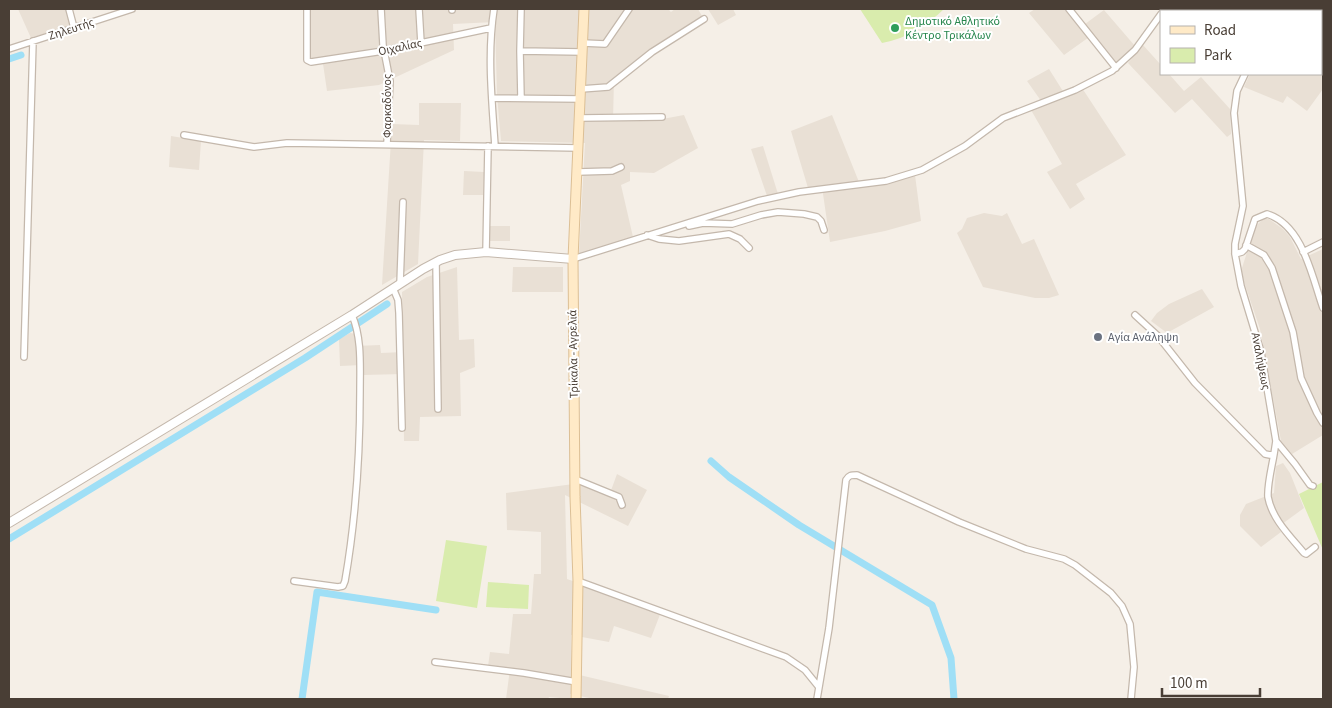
<svg xmlns="http://www.w3.org/2000/svg" width="1332" height="708" font-family="'Source Sans 3',sans-serif">
  <style>
    .residential { fill: #e9e0d5 }
    .green { fill: #d9ecad }
    .lines { fill: none; stroke-linecap: round; stroke-linejoin: round }
    .canal { stroke: #9fdff6; stroke-width: 7 }
    .minor-casing { stroke: #c4b8ac; stroke-width: 8 }
    .tertiary-casing { stroke: #c4b8ac; stroke-width: 10 }
    .secondary-casing { stroke: #dcbf95; stroke-width: 11 }
    .minor { stroke: #fff; stroke-width: 5.5 }
    .tertiary { stroke: #fff; stroke-width: 8 }
    .secondary { stroke: #ffeac7; stroke-width: 9 }
    .leisure-dot { fill: #2e9e5b; stroke: #fff; stroke-width: 2 }
    .worship-dot { fill: #6b7280; stroke: #fff; stroke-width: 2 }
    .labels { text-anchor: middle; stroke-width: 4; stroke-linejoin: round; paint-order: stroke }
    .leisure-label { font-size: 12px; fill: #27864d; stroke: #fff; text-anchor: start }
    .street-label { font-size: 12px; fill: #493e35; stroke: #fff }
    .worship-label { font-size: 12px; fill: #5b616d; stroke: #fff; text-anchor: start }
  </style>
  <rect width="100%" height="100%" fill="#f5efe7"/>
  <path class="residential" d="M 18,9 L 66,9 L 71,25 L 31,38 Z
    M 311,9 L 668,9 L 671,12 L 675,9 L 698,9 L 702,16 L 650,50 L 614,80 L 613,120 L 657,120 L 684,115 L 698,148 L 654,173 L 630,172 L 630,181 L 621,185 L 633,237 L 579,254 L 585,143 L 501,141 L 497,95 L 495,22 L 453,24 L 454,50 L 379,85 L 327,91 L 322,57 L 310,59 Z
    M 708,9 L 733,9 L 736,15 L 718,25 Z
    M 1035,9 L 1066,9 L 1081,27 L 1104,10 L 1135,46 L 1117,65 L 1092,35 L 1064,55 L 1029,13 Z
    M 1143,45 L 1161,65 L 1161,74 L 1169,74 L 1184,91 L 1201,77 L 1230,109 L 1231,134 L 1227,137 L 1192,99 L 1175,113 L 1128,63 Z
    M 1321,47 L 1323,49 L 1323,89 L 1307,111 L 1287,96 L 1283,103 L 1244,87 L 1250,74 L 1321,74 Z
    M 1049,69 L 1066,96 L 1082,88 L 1126,155 L 1076,184 L 1085,199 L 1070,209 L 1047,172 L 1062,164 L 1031,110 L 1044,105 L 1027,81 Z
    M 419,103 L 461,103 L 460,141 L 424,140 L 418,264 L 382,285 L 392,124 L 419,125 Z
    M 832,115 L 861,187 L 886,184 L 915,175 L 921,221 L 885,231 L 830,242 L 822,187 L 808,188 L 791,131 Z
    M 171,136 L 201,141 L 199,170 L 169,167 Z
    M 763,146 L 778,194 L 767,196 L 751,149 Z
    M 464,171 L 484,172 L 483,195 L 463,195 Z
    M 984,213 L 1002,216 L 1007,213 L 1022,244 L 1034,239 L 1059,295 L 1049,298 L 1035,298 L 983,287 L 957,233 L 962,229 L 967,218 Z
    M 1263,219 L 1269,219 L 1283,229 L 1290,237 L 1301,259 L 1323,249 L 1323,435 L 1292,454 L 1281,441 L 1260,329 L 1242,276 L 1242,268 L 1254,230 L 1258,224 Z
    M 488,226 L 510,226 L 510,241 L 488,241 Z
    M 457,267 L 459,340 L 474,339 L 475,367 L 460,373 L 461,416 L 420,417 L 419,441 L 404,441 L 403,374 L 363,375 L 362,365 L 340,366 L 339,339 L 350,333 L 356,334 L 356,346 L 380,345 L 381,353 L 403,352 L 402,292 L 427,277 Z
    M 513,267 L 563,267 L 563,292 L 512,292 Z
    M 1202,289 L 1214,307 L 1167,333 L 1151,321 L 1157,313 L 1169,304 Z
    M 1283,463 L 1290,473 L 1304,508 L 1278,527 L 1281,532 L 1261,547 L 1240,526 L 1240,515 L 1246,504 L 1274,493 L 1276,466 Z
    M 617,474 L 647,490 L 628,526 L 565,495 L 567,579 L 661,612 L 651,638 L 614,626 L 609,642 L 571,635 L 571,673 L 669,696 L 668,699 L 594,699 L 570,694 L 570,699 L 549,697 L 548,699 L 506,699 L 510,669 L 488,666 L 490,652 L 509,654 L 513,614 L 531,614 L 534,574 L 541,574 L 541,532 L 507,530 L 506,493 L 581,483 L 609,496 Z"/>
  <path class="green" d="M 860,9 L 944,9 C 927,25 906,39 882,43 Z
    M 1323,482 L 1323,550 L 1299,494 Z
    M 446,540 L 487,546 L 477,608 L 436,601 Z
    M 488,582 L 529,585 L 528,609 L 486,607 Z"/>
  <g class="lines">
    <path class="canal" d="M 9,59 L 21,55
      M 711,461 L 729,477 L 799,525 L 932,605 L 951,658 L 954,699
      M 9,539 L 305,358 L 387,304
      M 302,699 L 317,592 L 436,610"/>
    <defs>
      <path id="minor" d="M 69,9 L 74,28
        M 307,9 L 307,60 L 311,62 L 383,51 L 491,28
        M 381,9 L 383,45 L 390,81 L 387,144
        M 419,9 L 421,43
        M 452,9 L 452,10
        M 494,9 C 487,54 492,101 495,146
        M 521,9 L 520,51 L 521,98
        M 1069,9 L 1116,68
        M 1272,11 L 1273,9
        M 583,43 L 605,44 L 629,9
        M 9,49 L 132,9
        M 520,51 L 582,52
        M 581,89 L 608,87 L 652,52 L 704,19
        M 492,98 L 581,99
        M 580,118 L 662,117
        M 184,135 L 254,147 L 287,143 L 579,148
        M 578,172 L 612,171 L 621,167
        M 689,226 L 703,223 L 732,224 L 761,215 L 778,212 L 804,214 L 817,217 L 821,221 L 824,230
        M 647,235 L 659,239 L 679,241 L 729,234 L 740,239 L 749,248
        M 1246,245 L 1264,255 L 1272,268 L 1293,332 L 1301,378 L 1317,413 L 1323,423
        M 486,252 L 488,146
        M 1303,252 L 1323,242
        M 1235,254 L 1242,252 L 1245,249 L 1255,219 L 1267,214 C 1303,225 1312,277 1323,308
        M 573,259 L 758,201 L 799,192 L 886,181 L 922,170 L 965,146 L 1003,118 L 1075,90 L 1112,71 L 1135,50 L 1161,14
        M 436,262 L 438,409
        M 400,284 L 403,202
        M 393,288 L 398,300 L 399,313 L 402,428
        M 1135,315 L 1158,336 L 1195,383 L 1265,454 L 1270,455 L 1274,454 L 1276,441 L 1261,352 L 1241,286 L 1235,254 L 1235,244 L 1243,206 L 1234,113 L 1237,91 L 1245,74
        M 24,357 L 33,41
        M 1276,441 L 1295,464 L 1310,485 L 1313,486
        M 1274,454 C 1272,466 1267,486 1268,497 C 1272,519 1290,536 1304,553 L 1306,554 L 1315,547
        M 575,479 L 619,497 L 622,505
        M 294,581 L 338,587 L 343,586 L 345,581 C 356,518 360,454 360,391 C 360,366 362,338 352,315
        M 578,581 L 786,657 L 805,670 L 818,686
        M 435,662 L 524,673 L 577,682
        M 817,699 L 829,628 L 846,480 C 849,475 851,475 857,475 L 959,522 L 1026,549 L 1064,559 L 1075,565 L 1111,593 L 1122,606 L 1130,624 L 1134,667 L 1131,699"/>
      <path id="tertiary" d="M 9,523 L 352,315 L 423,269 L 440,260 L 455,255 L 486,252 L 573,259"/>
      <path id="secondary" d="M 576,699 L 578,581 L 575,497 L 573,259 L 584,9"/>
    </defs>
    <use href="#minor" class="minor-casing"/>
    <use href="#tertiary" class="tertiary-casing"/>
    <use href="#secondary" class="secondary-casing"/>
    <use href="#minor" class="minor"/>
    <use href="#tertiary" class="tertiary"/>
    <use href="#secondary" class="secondary"/>
  </g>
  <circle class="leisure-dot" cx="895" cy="28" r="5"/>
  <circle class="worship-dot" cx="1098" cy="337" r="5"/>
  <g class="labels">
    <g class="leisure-label">
      <text x="905" y="25">Δημοτικό Αθλητικό<tspan x="905" dy="14">Κέντρο Τρικάλων</tspan></text>
    </g>
    <g class="street-label">
      <text transform="translate(71 29) rotate(-18)" y="4">Ζηλευτής</text>
      <text transform="translate(400 47) rotate(-12)" y="4">Οιχαλίας</text>
      <text transform="translate(387 106) rotate(-90)" y="4">Φαρκαδόνος</text>
      <text transform="translate(573 354) rotate(-91)" y="4">Τρίκαλα - Αγρελιά</text>
      <text transform="translate(1261 361) rotate(79)" y="4">Αναλήψεως</text>
    </g>
    <g class="worship-label">
      <text x="1108" y="341">Αγία Ανάληψη</text>
    </g>
  </g>
  <rect width="1332" height="708" fill="none" stroke="#493e35" stroke-width="20"/>
  <rect x="1160" y="10" width="162" height="65" fill="#ffffff" stroke="#b6b2ae"/>
  <rect x="1170" y="26" width="25" height="8" fill="#ffeac7" stroke="#b6b2ae"/>
  <text x="1204" y="35" font-size="15" fill="#493e35">Road</text>
  <rect x="1170" y="48" width="25" height="15" fill="#d9ecad" stroke="#b6b2ae"/>
  <text x="1204" y="60" font-size="15" fill="#493e35">Park</text>
  <path d="M1162 688v8h98v-8" fill="none" stroke="#493e35" stroke-width="2.5"/>
  <text x="1170" y="688" font-size="15" fill="#493e35" stroke="#ffffff" stroke-width="4" paint-order="stroke">100 m</text>
</svg>
